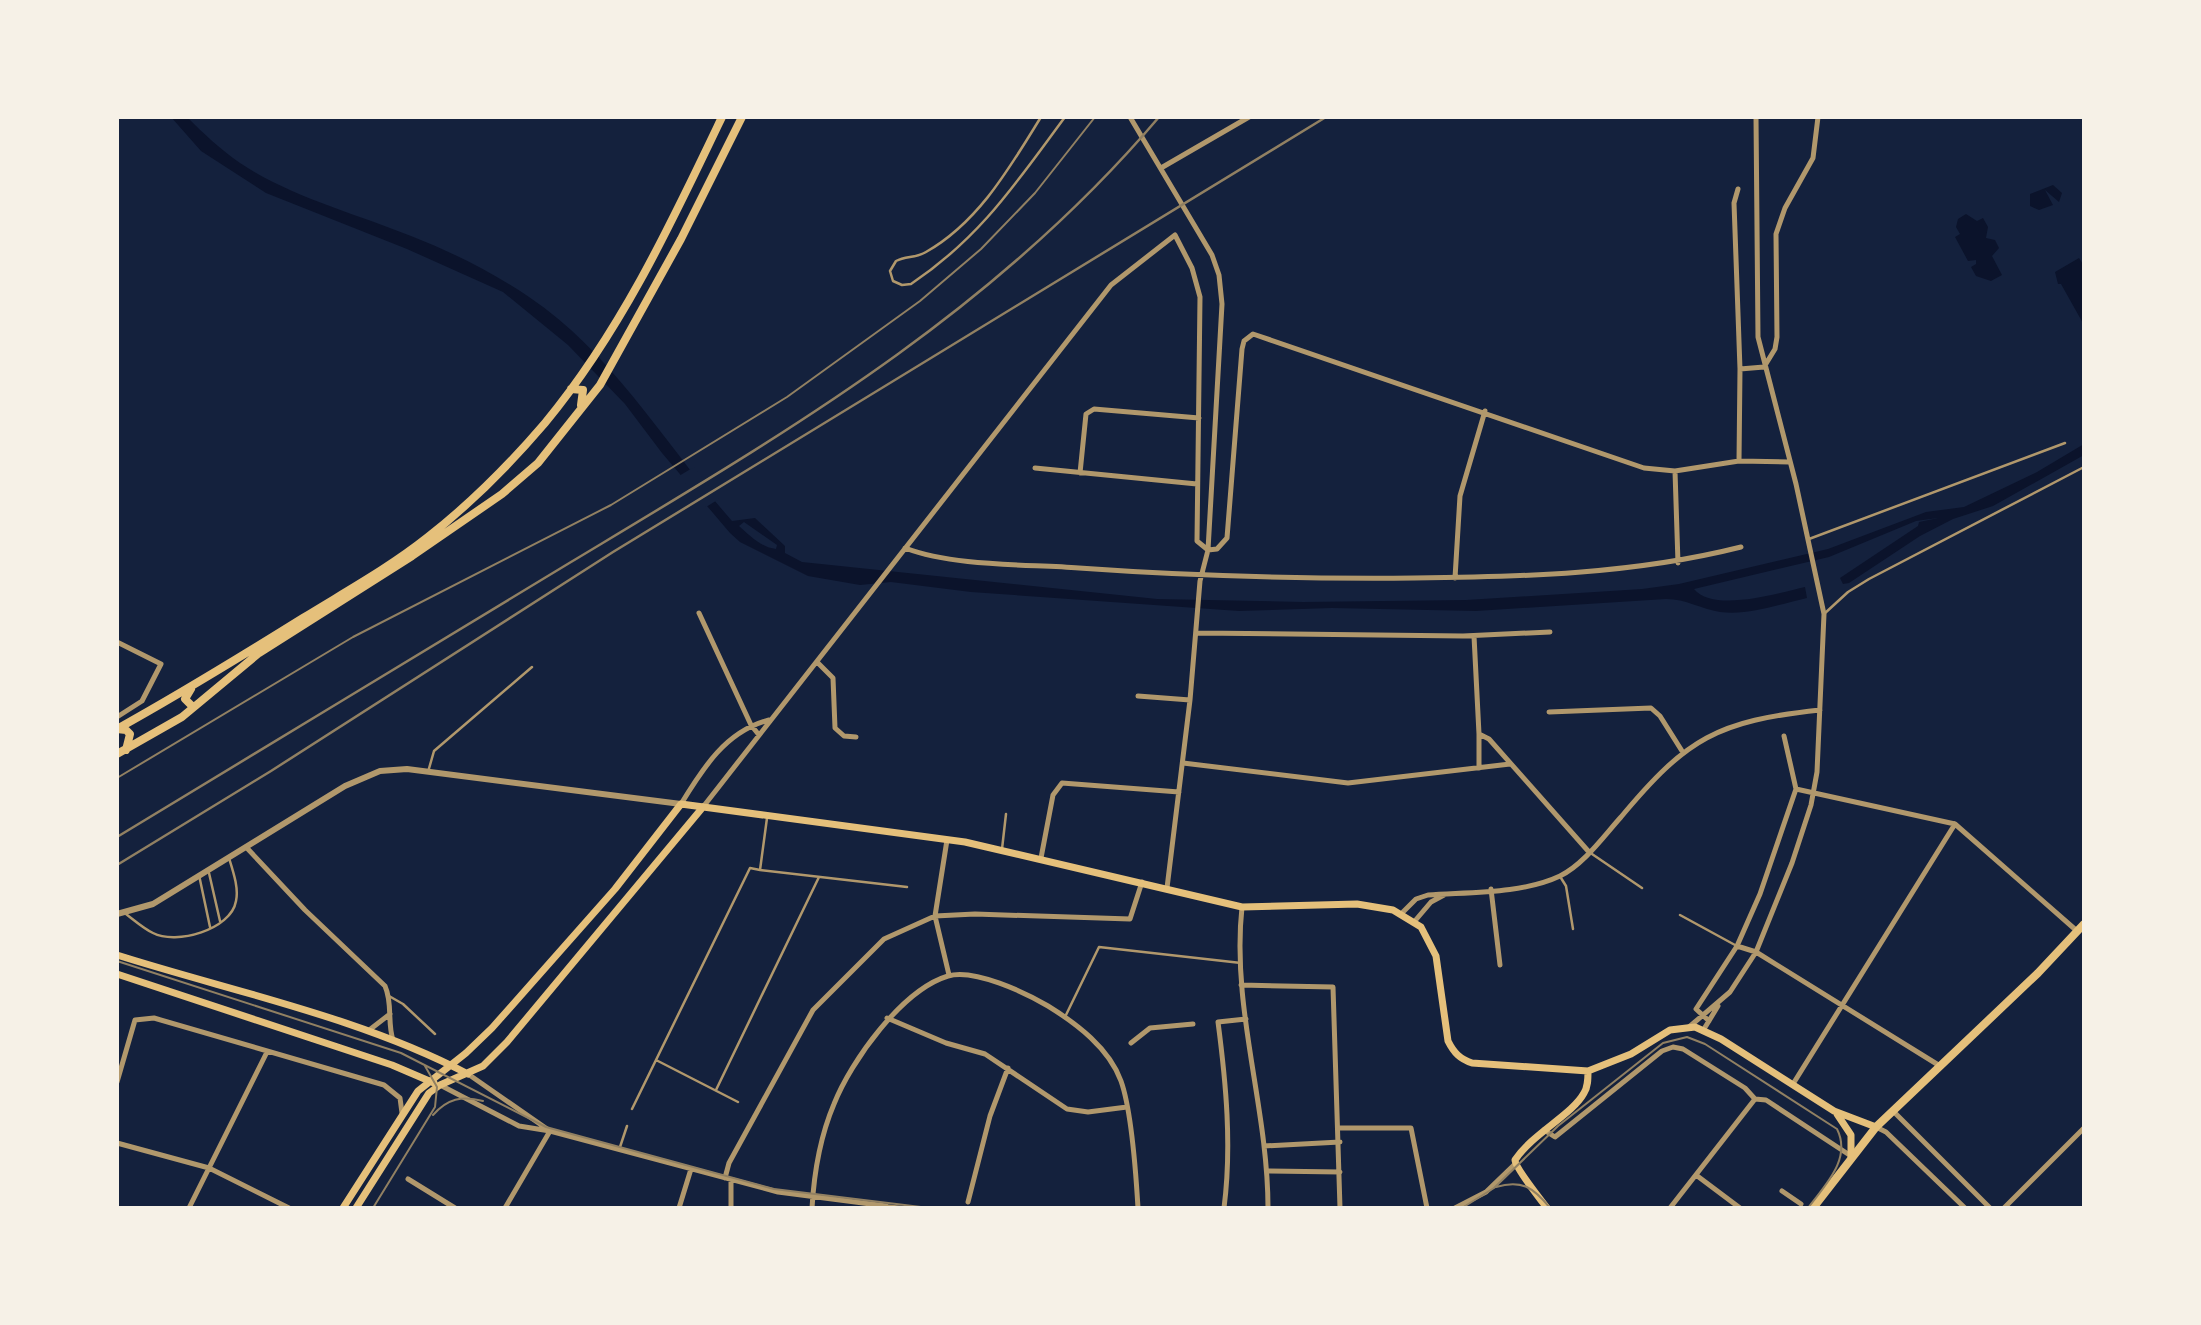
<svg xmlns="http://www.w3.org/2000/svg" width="2201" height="1325" font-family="'Alegreya Sans',sans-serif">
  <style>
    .water { fill: #0b132b; fill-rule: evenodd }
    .pier { fill: #14213d }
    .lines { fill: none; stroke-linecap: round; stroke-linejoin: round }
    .service { stroke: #b1986c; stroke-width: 2.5 }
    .pedestrian { stroke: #b1986c; stroke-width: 3.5 }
    .minor { stroke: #b1986c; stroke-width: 5 }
    .tertiary { stroke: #b1986c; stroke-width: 6 }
    .secondary { stroke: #e5c07b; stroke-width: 7 }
    .primary { stroke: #e5c07b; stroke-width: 8 }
    .tram { stroke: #918062; stroke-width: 2 }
    .rail { stroke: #918062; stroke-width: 2.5 }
  </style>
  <rect width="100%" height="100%" fill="#14213d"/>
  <path class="water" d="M 171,117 L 187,117 C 204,134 220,149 240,163 C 291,197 354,213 411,236 C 452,252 492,272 529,297 C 614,354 666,446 732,521 L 755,518 L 785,546 L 785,553 L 802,562 L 1157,599 L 1303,602 L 1466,600 L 1642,589 L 1679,584 L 1828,549 L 1926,512 L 1964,507 L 2037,472 L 2084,444 L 2084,455 L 1993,506 L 1953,519 L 1920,536 L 1849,583 L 1843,584 L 1840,578 L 1918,526 L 1919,522 L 1938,518 L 1916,521 L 1829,557 L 1694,589 C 1714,613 1778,593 1805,587 L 1807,598 C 1780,604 1748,616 1720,612 C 1701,609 1686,599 1666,599 L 1476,611 L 1332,608 L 1239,611 L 971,592 L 891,582 L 860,585 L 808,576 L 740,542 L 730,533 L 662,453 L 625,404 L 568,345 L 503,292 L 407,249 L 266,193 L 201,151 ZM 744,522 L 777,545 L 776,549 C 762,548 749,535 739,526 Z
    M 2053,185 L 2062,193 L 2059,202 L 2045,190 L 2053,205 L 2039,210 L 2030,206 L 2030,194 Z
    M 1966,214 L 1977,221 L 1983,218 L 1988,227 L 1986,238 L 1995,240 L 1999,248 L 1992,256 L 2002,275 L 1991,281 L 1976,276 L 1971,267 L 1976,264 L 1976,260 L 1968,261 L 1955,237 L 1960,234 L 1956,227 L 1958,219 Z
    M 2079,258 L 2084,266 L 2084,325 L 2061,284 L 2058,284 L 2055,272 Z"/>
  <path class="pier" d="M 694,467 L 719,499 L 706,507 L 679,476 Z"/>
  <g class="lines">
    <path class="service" d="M 1041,117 C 1010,167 979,222 926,252 C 916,258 906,256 896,261 L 890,271 L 893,281 L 902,285 L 911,284 C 981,237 1016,183 1065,117
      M 1809,539 L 2065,443
      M 1824,614 L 1848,592 L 1869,579 L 2084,467
      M 428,772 L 434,751 L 532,667
      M 1002,849 L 1006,814
      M 1592,854 L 1642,888
      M 760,870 L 907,887
      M 209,873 L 220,921
      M 199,875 L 210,927
      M 1561,878 L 1566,886 L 1573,929
      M 126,914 C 134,920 143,928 153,933 C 176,945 231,930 236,901 C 239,888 233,871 229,858
      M 1680,915 L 1735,945
      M 389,996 L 403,1004 L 435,1034
      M 1065,1017 L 1099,947 L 1241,963
      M 656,1060 L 738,1102
      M 716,1090 L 819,877
      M 632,1109 L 750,868 L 760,870 L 767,818
      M 619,1150 L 627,1126"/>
    <path class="pedestrian" d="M 887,1206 L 906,1208"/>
    <path class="minor" d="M 1130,117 L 1212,255 L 1219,275 L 1222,304 L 1208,550 L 1200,581 L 1190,700 L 1167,888
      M 1161,168 L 1249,117
      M 1738,189 L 1734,203 L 1740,369 L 1739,461
      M 1764,367 L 1775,349 L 1777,337 L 1776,234 L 1785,208 L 1813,158 L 1818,117
      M 1740,369 L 1764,367
      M 1035,468 L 1197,484
      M 1675,471 L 1678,563
      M 1080,473 L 1086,414 L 1094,409 L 1199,418
      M 905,548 C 955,567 1026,564 1079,568 C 1191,576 1301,579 1414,578 C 1523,577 1634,574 1741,547
      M 1208,550 L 1217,549 L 1227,538 L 1242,349 L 1244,341 L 1253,334 L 1644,468 L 1675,471 L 1739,461 L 1789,462
      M 1455,578 L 1460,496 L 1485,411
      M 699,613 L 751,725 L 759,735
      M 1197,633 L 1463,636 L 1550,632
      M 1474,636 L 1479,734 L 1489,739 L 1589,852
      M 117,642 L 161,664 L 142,701 L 117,717
      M 817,662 L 833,678 L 835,728 L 844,736 L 856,737
      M 1138,696 L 1190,700
      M 1549,712 L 1651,708 L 1660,716 L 1682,751
      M 1183,763 L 1348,783 L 1510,764
      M 1479,768 L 1479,734
      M 1796,789 L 1955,824 L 2077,931
      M 681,804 C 703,768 726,731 769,720
      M 703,807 L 1111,285 L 1175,235 L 1192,268 L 1200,297 L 1197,541 L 1208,550
      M 947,840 L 935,916 L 949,975
      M 246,847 L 305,910 L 385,986 C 393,1004 387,1022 393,1040
      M 1041,858 L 1053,795 L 1062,783 L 1179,792
      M 1491,889 L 1500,965
      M 1242,907 C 1231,1008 1268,1107 1268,1208
      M 1401,914 L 1416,899 L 1428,895 C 1469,892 1522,894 1560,876 C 1584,864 1603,837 1621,817 C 1687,738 1717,721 1820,710
      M 1414,922 L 1431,902 L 1444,895
      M 1737,946 L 1756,952 L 1940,1066
      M 1241,985 L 1333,987 L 1340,1208
      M 887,1018 L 946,1043 L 985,1054 L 1067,1109 L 1088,1112 L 1127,1107
      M 1709,1021 L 1696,1009 L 1737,946 L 1760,894 L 1796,789 L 1784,736
      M 1689,1027 L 1730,992 L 1756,952 L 1792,863 L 1811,805 L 1817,772 L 1824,614 L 1796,484 L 1758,337 L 1756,117
      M 1704,1029 L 1718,1006
      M 368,1031 L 390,1014
      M 1131,1043 L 1150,1028 L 1193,1024
      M 468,1074 L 550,1131
      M 117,1082 L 135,1020 L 154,1018 L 384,1085 L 400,1098 L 402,1113
      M 1793,1084 L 1955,824
      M 440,1085 L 519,1126 L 550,1131 L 778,1192 L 886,1206
      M 1893,1111 L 1990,1208
      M 1876,1127 L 1886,1132 L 1965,1208
      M 1339,1128 L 1411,1128 L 1427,1208
      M 1544,1130 L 1555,1137 L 1662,1051 L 1673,1047 L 1683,1049 L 1745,1088 L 1755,1099 L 1766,1100 L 1851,1156
      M 117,1143 L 209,1168 L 289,1208
      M 1264,1146 L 1340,1142
      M 1268,1171 L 1340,1172
      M 1696,1175 L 1740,1208
      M 725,1178 L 729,1163 L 813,1010 L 884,939 L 935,916 L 975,914 L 1130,919 L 1142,882
      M 408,1179 L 455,1208
      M 1782,1191 L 1801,1204
      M 968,1202 L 990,1116 L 1008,1068
      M 189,1208 L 267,1052
      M 505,1208 L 550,1131
      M 679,1208 L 691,1169
      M 731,1208 L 731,1180
      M 812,1208 C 814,1173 820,1137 834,1104 C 851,1061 902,990 948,976 C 974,968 1026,993 1048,1006 C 1077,1024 1109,1048 1121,1081 C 1132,1112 1136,1174 1138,1208
      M 1224,1208 C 1232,1146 1226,1083 1218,1022 L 1246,1019
      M 1455,1208 L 1486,1192 L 1515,1164
      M 1670,1208 L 1755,1099
      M 2004,1208 L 2084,1128"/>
    <path class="tertiary" d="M 117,914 L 153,904 L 345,786 L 380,771 L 407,769 L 681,804"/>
    <path class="secondary" d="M 117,955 C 234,992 359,1017 468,1074
      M 117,974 L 392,1065 L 434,1083
      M 1837,1114 L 1851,1135 L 1851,1156
      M 343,1208 L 418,1091 L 466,1053 L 492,1028 L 615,889 L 681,804 L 965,842 L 1242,907 L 1357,904 L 1393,910 L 1421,927 L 1436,956 L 1448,1041 C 1454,1053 1460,1059 1472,1063 L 1588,1071 L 1631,1054 L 1670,1030 L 1695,1027 L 1721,1039 L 1834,1111 L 1876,1127
      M 356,1208 L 429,1093 L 440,1085 L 483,1066 L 507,1042 L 703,807
      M 1547,1208 C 1540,1199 1515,1167 1515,1160 C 1533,1133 1572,1115 1584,1093 C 1588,1087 1588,1079 1588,1071"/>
    <path class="primary" d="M 571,389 L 583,390 L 581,405
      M 191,689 L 185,699 L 193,707
      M 117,729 C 180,694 242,656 303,618 C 345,592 389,568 428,537 C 470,504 510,464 545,423 C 621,331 671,224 722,117
      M 117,729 L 126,730 L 130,734 L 126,750
      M 117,754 L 182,717 L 259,653 L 412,556 L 502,494 L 538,463 L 600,385 L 681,239 L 742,117
      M 1813,1208 L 1876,1127 L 2038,973 L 2084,924"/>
    <path class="tram" d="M 117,778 L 353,637 L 611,505 L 787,397 L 920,301 L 981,249 L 1035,193 L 1095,117
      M 117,961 L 401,1053 L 546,1127 L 774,1189 L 929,1208
      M 433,1115 C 447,1099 462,1095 483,1101
      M 1496,1187 C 1522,1179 1534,1188 1550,1208
      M 373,1208 L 435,1107 L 437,1087 L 425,1066
      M 1462,1208 L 1494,1188 L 1558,1126 L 1663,1043 L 1687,1037 L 1705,1044 L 1837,1129 C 1852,1159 1825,1185 1808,1208"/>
    <path class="rail" d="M 117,837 C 269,746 419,653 571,562 C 787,432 993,313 1159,117
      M 117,865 L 271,771 L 613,552 L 1326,117"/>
  </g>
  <rect width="2201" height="1325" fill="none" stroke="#f6f1e7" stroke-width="238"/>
</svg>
